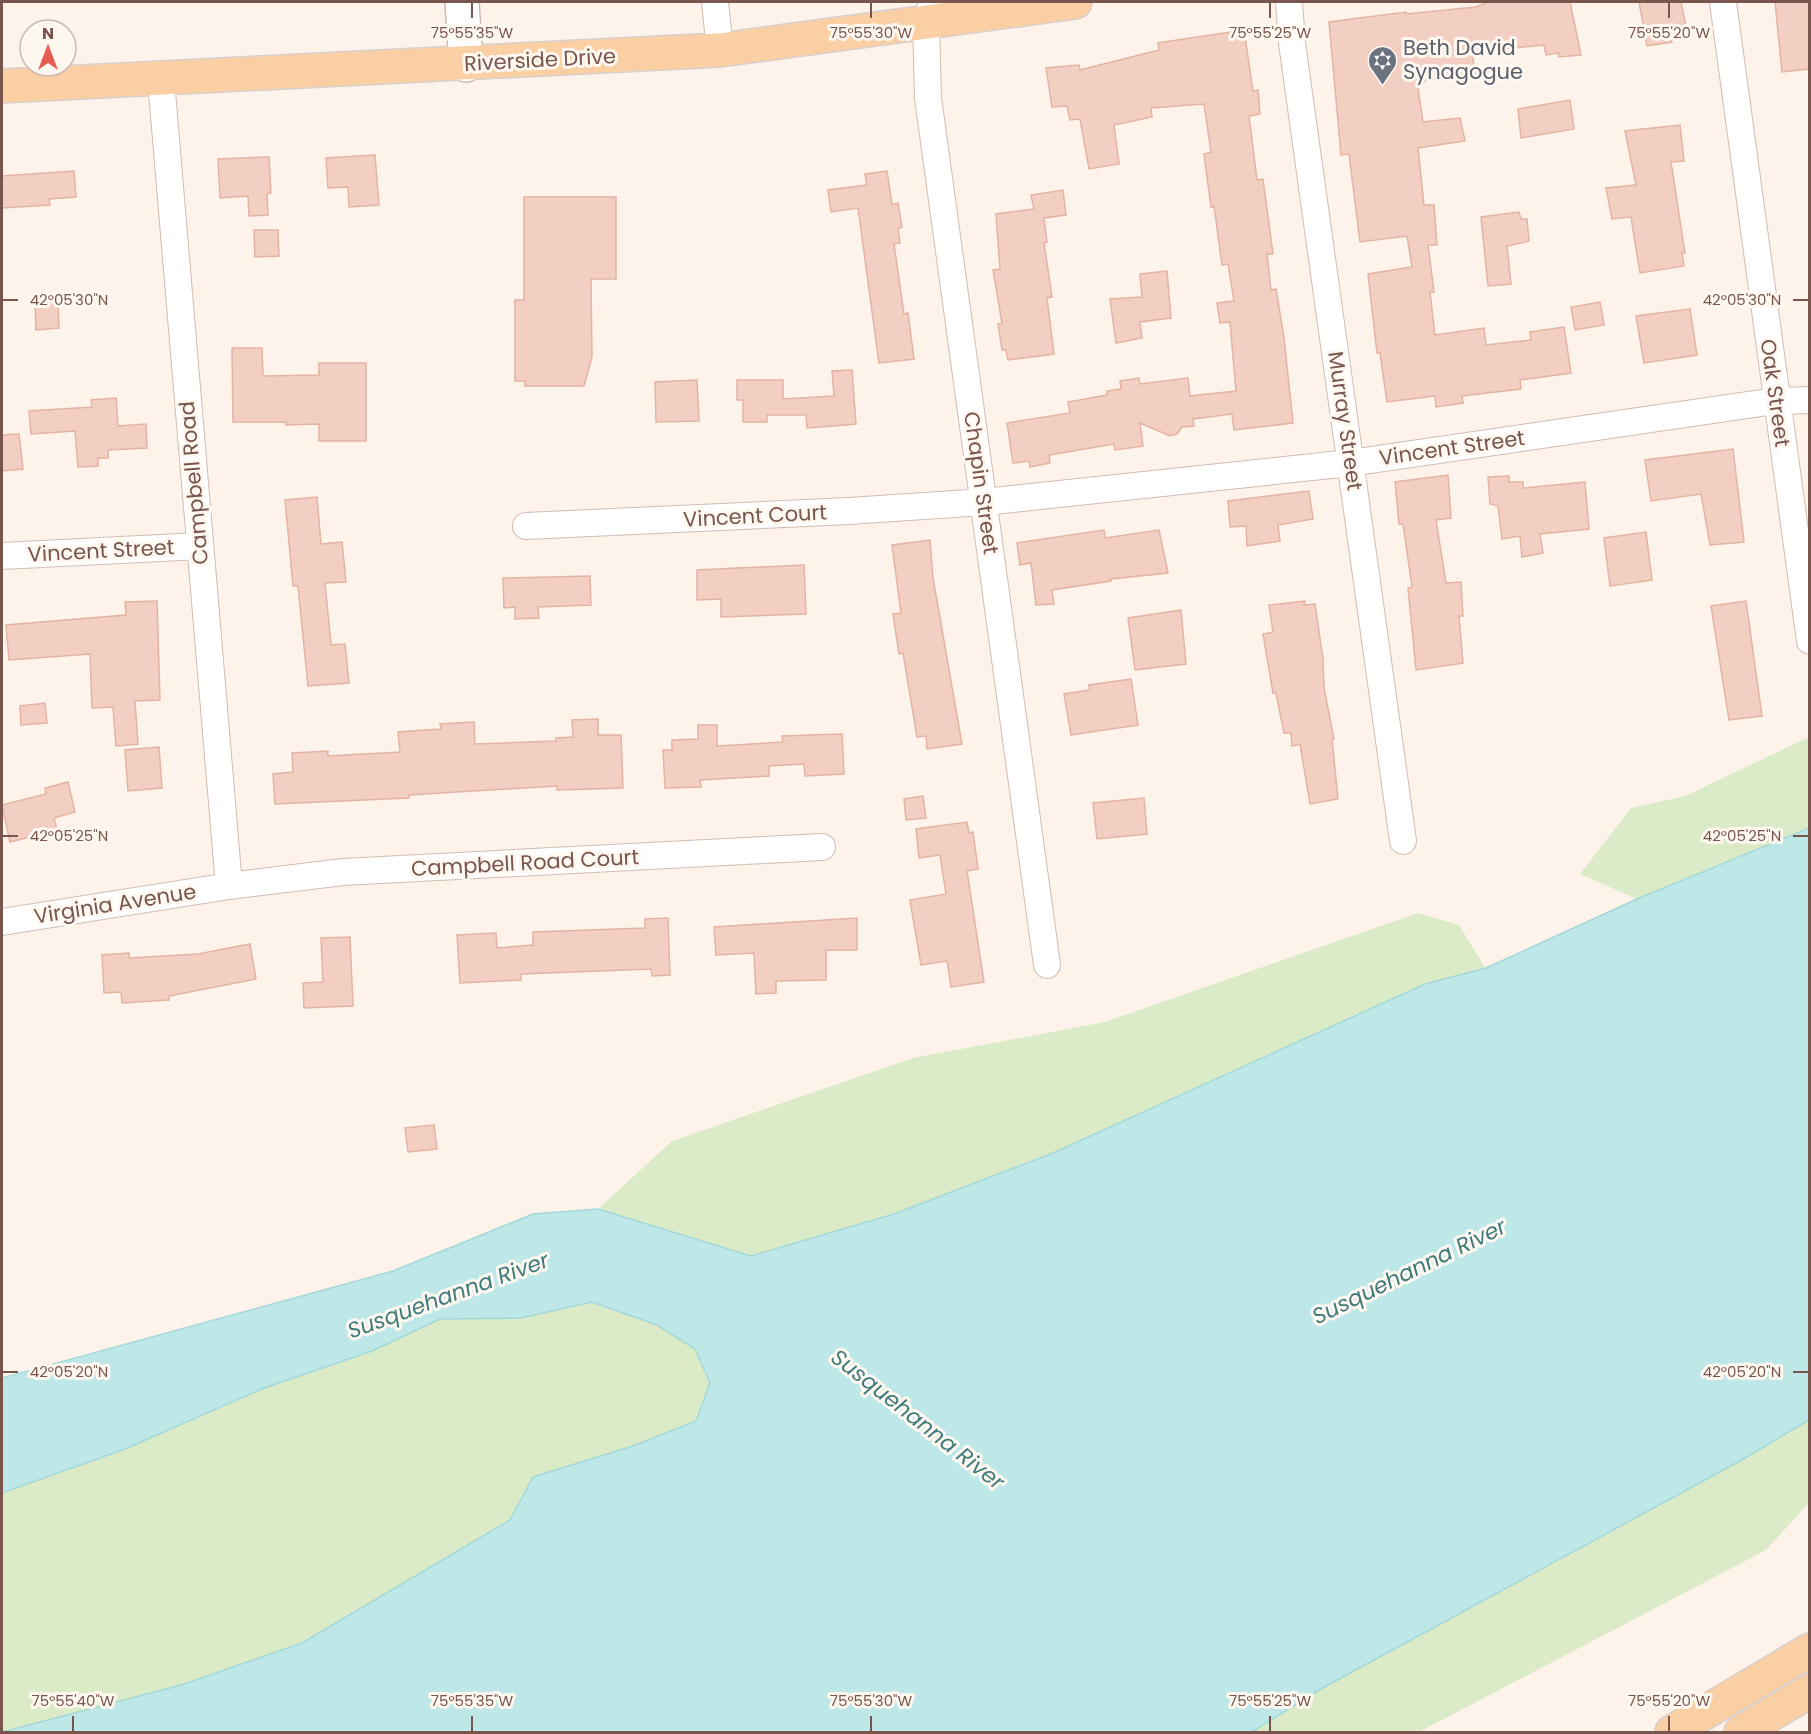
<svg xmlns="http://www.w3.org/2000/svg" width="1811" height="1734" font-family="Poppins,sans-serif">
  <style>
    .green { fill: #dbebc8 }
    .water { fill: #bee7e7; stroke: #a4d8d9; stroke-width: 1.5 }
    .building { fill: #f2cfc2; stroke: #e5b3a2; stroke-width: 1.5 }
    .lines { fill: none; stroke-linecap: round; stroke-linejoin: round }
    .minor-casing { stroke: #d2bcb2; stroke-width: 28 }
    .tertiary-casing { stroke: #d2bcb2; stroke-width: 36 }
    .primary-casing { stroke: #d9d0cd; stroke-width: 36 }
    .minor { stroke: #fff; stroke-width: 26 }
    .tertiary { stroke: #fff; stroke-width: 33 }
    .primary { stroke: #facfa4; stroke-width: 33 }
    .ticks { fill: none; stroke: #79564d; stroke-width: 2 }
    .labels { text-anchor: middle; stroke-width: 6; stroke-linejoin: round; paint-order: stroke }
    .worship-label { font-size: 21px; fill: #5b616d; stroke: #fff8f1; text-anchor: start }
    .street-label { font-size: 21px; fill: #79564d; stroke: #fff8f1 }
    .water-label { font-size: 22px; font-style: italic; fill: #407c7d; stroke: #fff8f1 }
    .ticks-label { font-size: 15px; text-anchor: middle; fill: #79564d; stroke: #fff8f1; stroke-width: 6; stroke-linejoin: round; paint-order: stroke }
  </style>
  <rect width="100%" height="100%" fill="#fdf3eb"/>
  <path class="green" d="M 1809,737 L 1809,828 L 1637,899 L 1580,874 L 1631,808 L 1685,796 Z
    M 1418,913 L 1459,925 L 1486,969 L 1425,984 L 1053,1153 L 894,1214 L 750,1256 L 598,1209 L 672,1141 L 913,1058 L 1105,1022 Z
    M 592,1302 L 657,1325 L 695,1349 L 710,1383 L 696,1421 L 633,1446 L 533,1477 L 510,1520 L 302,1643 L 181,1685 L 2,1732 L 2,1493 L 125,1449 L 264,1388 L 372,1351 L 439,1319 L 521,1318 Z
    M 1809,1420 L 1809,1503 L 1766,1550 L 1419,1732 L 1252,1732 L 1319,1690 L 1740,1461 Z"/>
  <path class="water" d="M 1809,828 L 1809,1420 L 1740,1461 L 1319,1690 L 1252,1732 L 2,1732 L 181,1685 L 302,1643 L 510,1520 L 533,1477 L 633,1446 L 696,1421 L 710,1383 L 695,1349 L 657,1325 L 592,1302 L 521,1318 L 440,1319 L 372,1351 L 264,1388 L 125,1449 L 2,1493 L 2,1378 L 393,1271 L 533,1214 L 598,1209 L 751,1256 L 894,1214 L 1053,1153 L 1425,984 L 1486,968 L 1637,899 Z"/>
  <path class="building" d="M 1488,2 L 1570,2 L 1581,55 L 1559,57 L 1559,53 L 1546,55 L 1544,45 L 1472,52 L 1475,73 L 1417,82 L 1423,122 L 1460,118 L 1465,141 L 1418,148 L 1424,205 L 1434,205 L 1437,245 L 1428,245 L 1434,292 L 1430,292 L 1435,335 L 1484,328 L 1486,345 L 1531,340 L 1530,332 L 1564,327 L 1571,373 L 1520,380 L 1521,389 L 1462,396 L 1463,403 L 1436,407 L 1435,396 L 1387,402 L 1380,353 L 1377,353 L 1368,274 L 1412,267 L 1407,236 L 1360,242 L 1349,154 L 1341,155 L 1329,22 L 1406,12 L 1406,14 L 1476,7 Z
    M 1639,2 L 1681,2 L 1686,26 L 1675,27 L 1675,33 L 1671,33 L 1672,42 L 1647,46 Z
    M 1775,2 L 1809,2 L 1809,69 L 1782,72 Z
    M 1244,30 L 1253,91 L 1258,90 L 1260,114 L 1249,116 L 1257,180 L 1263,179 L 1273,254 L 1267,254 L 1271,290 L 1276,289 L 1284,338 L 1293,423 L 1234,430 L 1232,414 L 1193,419 L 1194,426 L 1182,427 L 1177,434 L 1170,436 L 1140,423 L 1143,446 L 1115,450 L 1114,444 L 1049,455 L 1050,463 L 1030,467 L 1029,461 L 1013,463 L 1007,423 L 1070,413 L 1068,402 L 1107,395 L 1107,391 L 1121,389 L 1120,381 L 1139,378 L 1140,384 L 1188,378 L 1190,396 L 1236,391 L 1230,322 L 1220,323 L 1217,303 L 1234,301 L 1228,264 L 1222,265 L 1214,206 L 1211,207 L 1204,154 L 1211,152 L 1204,104 L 1151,108 L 1152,117 L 1114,125 L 1119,164 L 1089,169 L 1080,119 L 1070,120 L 1067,106 L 1052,107 L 1046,68 L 1079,65 L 1080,70 L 1159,50 L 1158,43 Z
    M 1570,100 L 1574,129 L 1521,138 L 1518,109 Z
    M 1680,125 L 1684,161 L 1671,162 L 1685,253 L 1682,253 L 1684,266 L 1640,273 L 1631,217 L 1612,219 L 1606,188 L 1636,185 L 1625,131 Z
    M 375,155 L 379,205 L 349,207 L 348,187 L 328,188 L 326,158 Z
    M 269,157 L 271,193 L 267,194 L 268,215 L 249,216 L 248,196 L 220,198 L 218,159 Z
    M 74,171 L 76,197 L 49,199 L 50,205 L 2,208 L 2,176 Z
    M 887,171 L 892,204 L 898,203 L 902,227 L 898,229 L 900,243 L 894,244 L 904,314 L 908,313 L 914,359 L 879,363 L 858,208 L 831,212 L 828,190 L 867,185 L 865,174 Z
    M 1063,190 L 1066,215 L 1044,218 L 1047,242 L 1044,243 L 1052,297 L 1047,298 L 1054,354 L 1008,360 L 1006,350 L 1002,350 L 998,324 L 1002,323 L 993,270 L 1000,269 L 996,214 L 1034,209 L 1031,195 Z
    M 524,197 L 616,197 L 616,279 L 591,279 L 592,357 L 584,386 L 525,386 L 525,381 L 515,381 L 515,300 L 524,300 Z
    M 1519,212 L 1521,219 L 1527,219 L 1529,241 L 1507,246 L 1511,284 L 1488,286 L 1481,217 Z
    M 254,230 L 278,230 L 279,256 L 255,257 Z
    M 1167,271 L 1171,318 L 1140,322 L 1142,338 L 1116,343 L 1110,299 L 1142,297 L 1140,274 Z
    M 58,301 L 59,328 L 36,330 L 35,302 Z
    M 1600,302 L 1604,325 L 1575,330 L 1571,307 Z
    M 1690,309 L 1697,355 L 1644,363 L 1636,316 Z
    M 232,348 L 262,348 L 263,376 L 319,375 L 319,363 L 366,363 L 366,441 L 319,441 L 319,424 L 286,425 L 286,422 L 233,422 Z
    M 852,370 L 856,424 L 807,428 L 806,415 L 767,415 L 767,422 L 743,422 L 743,400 L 737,400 L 737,380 L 783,380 L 783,399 L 834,396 L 832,371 Z
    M 697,380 L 699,421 L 656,422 L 655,382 Z
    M 116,398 L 118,426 L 146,424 L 147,448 L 108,450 L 108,458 L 98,458 L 98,466 L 78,467 L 75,431 L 31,434 L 29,411 L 92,407 L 91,400 Z
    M 19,434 L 23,469 L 2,471 L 2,435 Z
    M 1733,449 L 1744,542 L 1710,545 L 1701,494 L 1651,501 L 1645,460 Z
    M 1448,475 L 1451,518 L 1436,520 L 1446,583 L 1461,582 L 1463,616 L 1459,616 L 1463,663 L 1416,670 L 1408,588 L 1412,587 L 1403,524 L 1399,524 L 1395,482 Z
    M 1509,476 L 1509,482 L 1523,482 L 1523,488 L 1585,482 L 1589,529 L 1540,534 L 1543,553 L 1522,557 L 1520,536 L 1502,539 L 1498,506 L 1490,504 L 1488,477 Z
    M 1309,491 L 1313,519 L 1278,525 L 1280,541 L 1247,546 L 1246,526 L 1230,527 L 1228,501 Z
    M 317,497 L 321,544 L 342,542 L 346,582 L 325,583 L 331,645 L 345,644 L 349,683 L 308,686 L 298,586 L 293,586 L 285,500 Z
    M 1104,530 L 1105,538 L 1159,530 L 1168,573 L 1111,579 L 1111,581 L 1052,590 L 1054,604 L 1036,605 L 1031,563 L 1020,565 L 1017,543 Z
    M 1646,532 L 1652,580 L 1610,586 L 1604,538 Z
    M 930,540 L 933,578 L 962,744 L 927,749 L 926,736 L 917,737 L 903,653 L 899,654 L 893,614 L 901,613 L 892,545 Z
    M 804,565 L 806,614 L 721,617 L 721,599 L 697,600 L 697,570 Z
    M 590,576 L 591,605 L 538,607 L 539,618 L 515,619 L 515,607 L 504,608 L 503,578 Z
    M 157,601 L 160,700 L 135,701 L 138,744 L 116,746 L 113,707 L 92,708 L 90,654 L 9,660 L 6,625 L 126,615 L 125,602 Z
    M 1305,601 L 1304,605 L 1315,604 L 1323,659 L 1324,688 L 1334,739 L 1332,739 L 1338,799 L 1310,804 L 1300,744 L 1292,746 L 1291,733 L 1284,733 L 1276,693 L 1273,693 L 1263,634 L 1273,632 L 1269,605 Z
    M 1746,601 L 1762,716 L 1729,720 L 1711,606 Z
    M 1181,610 L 1186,664 L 1135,670 L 1128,618 Z
    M 1131,679 L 1138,725 L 1071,735 L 1064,694 L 1090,690 L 1089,685 Z
    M 45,703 L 47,723 L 21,725 L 20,706 Z
    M 598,719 L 598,735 L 621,735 L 623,788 L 557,790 L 557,786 L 409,795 L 409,798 L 275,804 L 273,774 L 293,772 L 292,753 L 328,751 L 328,756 L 400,752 L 398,732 L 441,729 L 440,724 L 474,722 L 475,744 L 556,741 L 556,738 L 573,737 L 572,720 Z
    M 698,725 L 717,725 L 717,746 L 783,742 L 782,736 L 842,734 L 844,774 L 805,776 L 804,764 L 769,766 L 769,776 L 700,780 L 701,787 L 665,788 L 663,750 L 672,750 L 672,740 L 698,739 Z
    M 159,747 L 162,788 L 128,791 L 125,750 Z
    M 68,782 L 75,812 L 54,818 L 57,830 L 10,842 L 2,805 L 46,794 L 45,788 Z
    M 923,796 L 926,818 L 906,820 L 904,799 Z
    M 1144,798 L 1147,834 L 1097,839 L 1093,803 Z
    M 967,822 L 969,833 L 973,832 L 978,869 L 967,871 L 984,982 L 951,987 L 947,961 L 921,965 L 910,900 L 946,894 L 940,855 L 919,858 L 916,829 Z
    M 668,918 L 670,975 L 652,976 L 651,969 L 521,974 L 521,980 L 460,983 L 457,935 L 496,933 L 497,948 L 533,945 L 533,932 L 645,928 L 645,919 Z
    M 857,918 L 857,950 L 826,950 L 826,980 L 776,981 L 776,993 L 756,994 L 754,953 L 716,955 L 714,927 Z
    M 350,937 L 353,1006 L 304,1008 L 303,983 L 323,982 L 321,938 Z
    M 250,944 L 256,979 L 169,996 L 169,1000 L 122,1003 L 121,992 L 104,993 L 102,955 L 129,953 L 129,958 L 198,954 Z
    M 434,1125 L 437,1149 L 408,1152 L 405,1128 Z"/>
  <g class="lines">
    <defs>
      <path id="minor" d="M 715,2 L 720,50
        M 932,2 L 926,22 L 928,98 L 1047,965
        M 1289,2 L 1292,43 L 1403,841
        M 1723,2 L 1810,641
        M 161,80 L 229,886
        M 526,526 L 849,511 L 984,502 L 1350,463 L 1775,401 L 1810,400
        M 2,556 L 200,546
        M 2,922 L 229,886 L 343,872 L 822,847"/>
      <path id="tertiary" d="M 462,2 L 466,65"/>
      <path id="primary" d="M 2,86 L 720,50 L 1075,2
        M 1672,1732 L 1810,1650
        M 1741,1732 L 1810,1691"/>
    </defs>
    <use href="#minor" class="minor-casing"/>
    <use href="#tertiary" class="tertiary-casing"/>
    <use href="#primary" class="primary-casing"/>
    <use href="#minor" class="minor"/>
    <use href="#tertiary" class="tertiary"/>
    <use href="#primary" class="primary"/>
  </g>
  <path class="ticks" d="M 472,3 L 472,18M 871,3 L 871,18M 1270,3 L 1270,18M 1669,3 L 1669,18M 3,300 L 18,300M 1793,300 L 1808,300M 3,836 L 18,836M 1793,836 L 1808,836M 3,1372 L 18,1372M 1793,1372 L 1808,1372M 73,1716 L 73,1731M 472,1716 L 472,1731M 871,1716 L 871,1731M 1270,1716 L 1270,1731M 1669,1716 L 1669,1731"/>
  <defs>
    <symbol id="synagogue-pin" viewBox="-11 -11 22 30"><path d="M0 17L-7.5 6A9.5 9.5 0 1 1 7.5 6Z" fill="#6b7280" stroke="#fff8f1"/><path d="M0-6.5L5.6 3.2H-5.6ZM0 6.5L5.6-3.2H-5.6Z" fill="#fff"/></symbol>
  </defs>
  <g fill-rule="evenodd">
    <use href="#synagogue-pin" x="1366" y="44" width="33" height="45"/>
  </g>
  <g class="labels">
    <g class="worship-label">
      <text x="1403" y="55">Beth David<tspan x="1403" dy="24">Synagogue</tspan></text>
    </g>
    <g class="street-label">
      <text transform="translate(540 60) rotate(-3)" y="7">Riverside Drive</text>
      <text transform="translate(1775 393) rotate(82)" y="7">Oak Street</text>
      <text transform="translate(1345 421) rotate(82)" y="7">Murray Street</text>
      <text transform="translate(1452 448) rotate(-8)" y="7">Vincent Street</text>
      <text transform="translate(194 483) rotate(-95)" y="7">Campbell Road</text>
      <text transform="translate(981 483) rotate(82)" y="7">Chapin Street</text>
      <text transform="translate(755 516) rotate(-3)" y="7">Vincent Court</text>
      <text transform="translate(101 551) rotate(-3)" y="7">Vincent Street</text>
      <text transform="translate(525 863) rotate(-3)" y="7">Campbell Road Court</text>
      <text transform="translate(115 904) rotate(-9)" y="7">Virginia Avenue</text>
    </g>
    <g class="water-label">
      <text transform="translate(1409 1271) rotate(-26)" y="8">Susquehanna River</text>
      <text transform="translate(448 1295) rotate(-20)" y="8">Susquehanna River</text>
      <text transform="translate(918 1419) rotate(38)" y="8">Susquehanna River</text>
    </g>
  </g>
  <g class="ticks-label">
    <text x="472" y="38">75°55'35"W</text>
    <text x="871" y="38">75°55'30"W</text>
    <text x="1270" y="38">75°55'25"W</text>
    <text x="1669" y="38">75°55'20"W</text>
    <text x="69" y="305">42°05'30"N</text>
    <text x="1742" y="305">42°05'30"N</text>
    <text x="69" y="841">42°05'25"N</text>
    <text x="1742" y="841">42°05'25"N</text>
    <text x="69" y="1377">42°05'20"N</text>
    <text x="1742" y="1377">42°05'20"N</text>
    <text x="73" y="1706">75°55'40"W</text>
    <text x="472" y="1706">75°55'35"W</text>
    <text x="871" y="1706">75°55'30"W</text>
    <text x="1270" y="1706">75°55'25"W</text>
    <text x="1669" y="1706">75°55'20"W</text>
  </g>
  <rect width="1811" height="1734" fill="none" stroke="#79564d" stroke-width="6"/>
  <g transform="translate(48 48)"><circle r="28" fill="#fff8f1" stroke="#c9b7af" stroke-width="1.5"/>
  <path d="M0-4.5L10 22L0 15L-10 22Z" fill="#e55e51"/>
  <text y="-9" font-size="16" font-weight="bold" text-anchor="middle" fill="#79564d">N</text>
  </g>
</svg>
